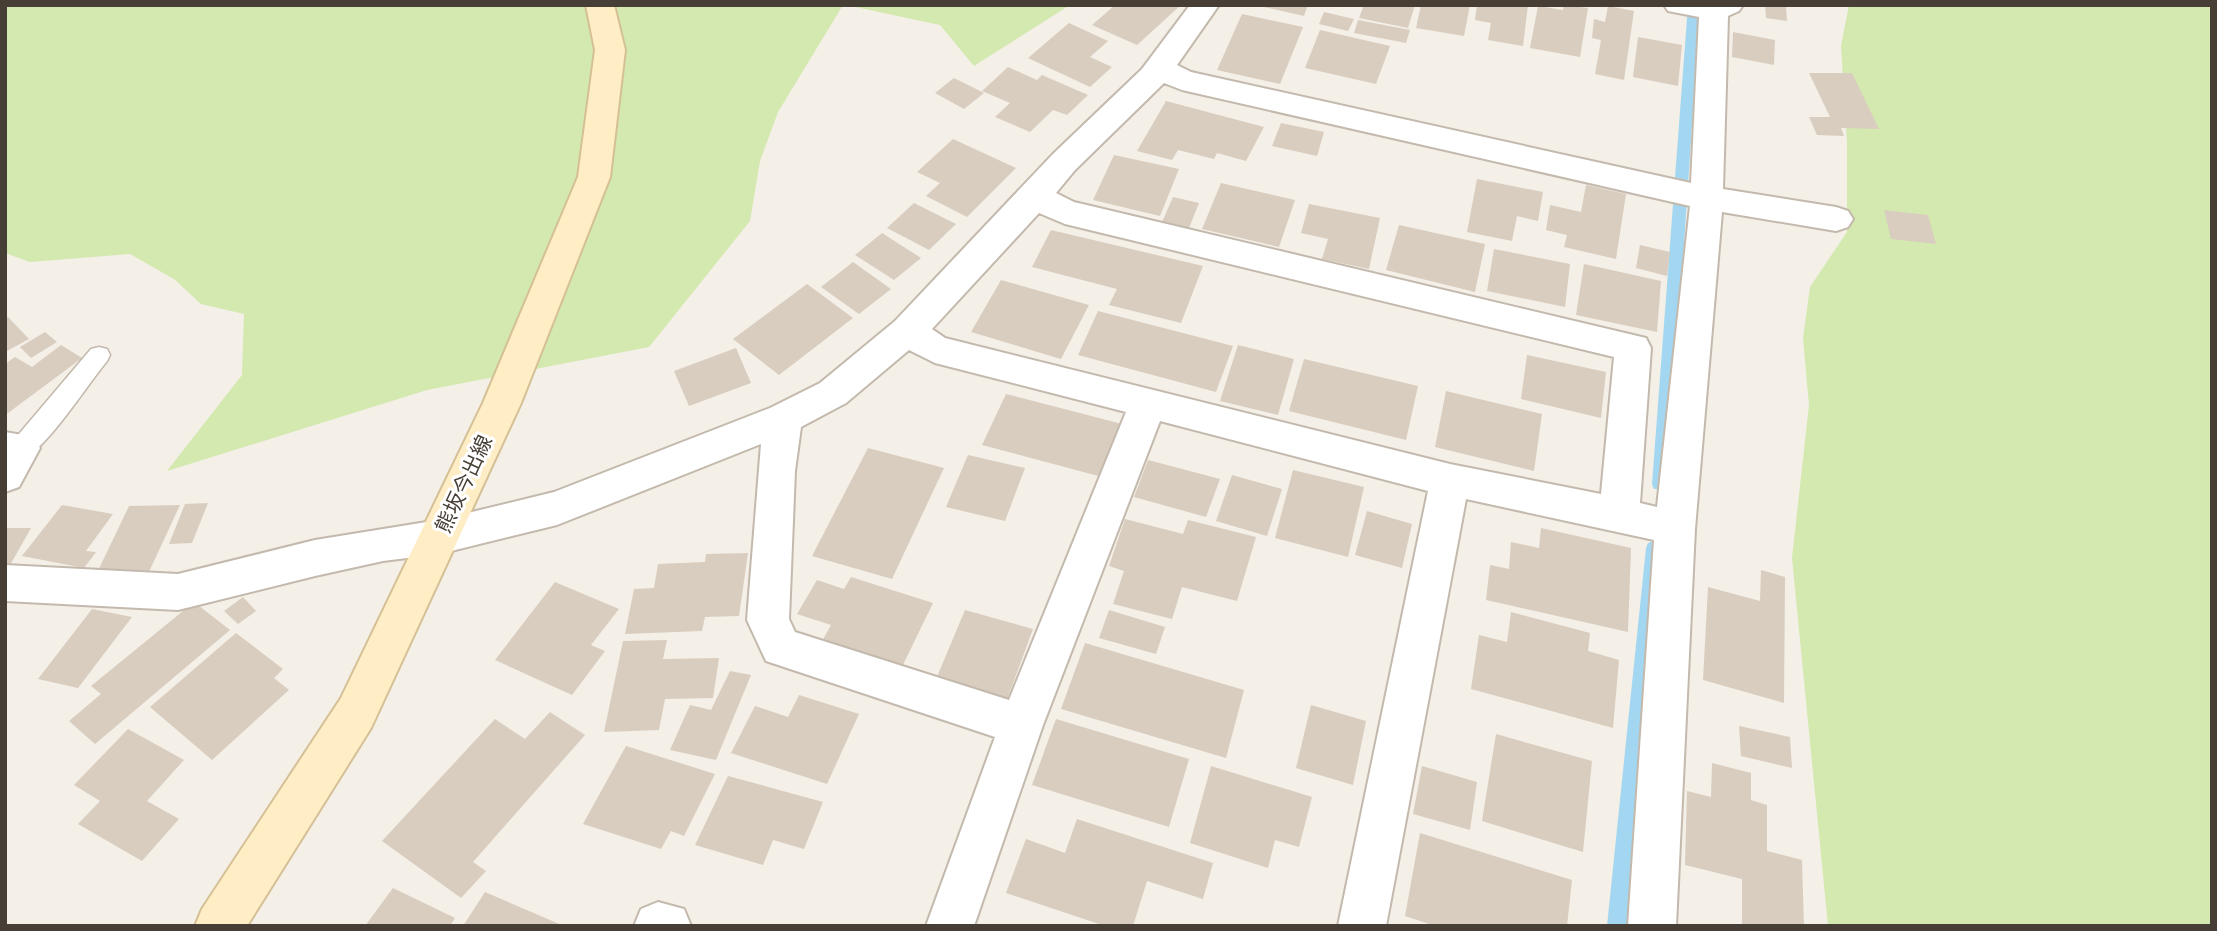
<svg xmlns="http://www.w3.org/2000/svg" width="2217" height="931" font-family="Karla,'Noto Sans JP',sans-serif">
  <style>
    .green { fill: #d3e9af }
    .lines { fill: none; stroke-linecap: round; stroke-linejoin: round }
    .stream { fill: #a3d7f1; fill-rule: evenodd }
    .building { fill: #d9cdbf }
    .lane-casing { stroke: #c3b9ad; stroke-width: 3 }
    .street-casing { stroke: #c3b9ad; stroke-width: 4 }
    .secondary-casing { stroke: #d5c096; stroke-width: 4 }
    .lane { fill: #fff; fill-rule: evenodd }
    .street { fill: #fff; fill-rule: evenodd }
    .secondary { fill: #ffedc6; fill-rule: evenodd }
    .labels { text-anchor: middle; stroke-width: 6; stroke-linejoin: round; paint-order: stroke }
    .street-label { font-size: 21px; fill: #473f36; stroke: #fff }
  </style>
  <rect width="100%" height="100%" fill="#f4efe7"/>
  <path class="green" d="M 5,5 L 843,5 L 778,112 L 760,161 L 750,221 L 649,347 L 427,390 L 167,471 L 242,375 L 244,314 L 201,304 L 174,279 L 130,254 L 30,262 L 5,253 Z
    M 846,5 L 1070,5 L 974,66 L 940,25 Z
    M 1849,5 L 2212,5 L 2212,926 L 1828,926 L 1792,558 L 1809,405 L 1803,338 L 1810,287 L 1847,232 L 1847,142 L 1841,46 Z"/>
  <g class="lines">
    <path class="stream" d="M 1688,5 L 1700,5 L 1668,484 L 1666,489 L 1654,489 L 1652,484 Z
      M 1654,541 L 1660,543 L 1662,548 L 1627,926 L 1607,926 L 1646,548 L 1648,543 Z"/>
  </g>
  <path class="building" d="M 1115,5 L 1181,5 L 1137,45 L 1092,25 Z
    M 1255,5 L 1308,5 L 1304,16 Z
    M 1364,5 L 1415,5 L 1408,28 L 1359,18 Z
    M 1421,5 L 1470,5 L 1464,36 L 1416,28 Z
    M 1477,5 L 1528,5 L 1523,46 L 1488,40 L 1491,23 L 1475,20 Z
    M 1564,5 L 1588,8 L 1580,57 L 1530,48 L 1538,6 L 1563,10 Z
    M 1765,5 L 1786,7 L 1787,21 L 1766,18 Z
    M 1608,6 L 1634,11 L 1624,80 L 1595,74 L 1601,40 L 1592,38 L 1594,19 L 1605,22 Z
    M 1324,12 L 1354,19 L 1348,31 L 1319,24 Z
    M 1242,14 L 1303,27 L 1280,84 L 1217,70 Z
    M 1358,20 L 1410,30 L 1406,43 L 1354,33 Z
    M 1069,23 L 1108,41 L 1090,57 L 1112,67 L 1090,87 L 1028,58 Z
    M 1320,30 L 1390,46 L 1376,84 L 1305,68 Z
    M 1733,32 L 1775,40 L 1774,65 L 1732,57 Z
    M 1638,37 L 1682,45 L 1678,86 L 1633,77 Z
    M 1008,67 L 1037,80 L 1042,75 L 1088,95 L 1067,115 L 1053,110 L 1030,132 L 995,117 L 1010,103 L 982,91 Z
    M 1809,73 L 1852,73 L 1879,129 L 1841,128 L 1844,136 L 1817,135 L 1809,117 L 1830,117 Z
    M 954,78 L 984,93 L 964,109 L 935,93 Z
    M 1166,101 L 1264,127 L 1246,161 L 1217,153 L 1214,159 L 1178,150 L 1172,160 L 1137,151 Z
    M 1281,123 L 1324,132 L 1317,156 L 1272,146 Z
    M 953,139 L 1016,168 L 967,217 L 926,196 L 940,183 L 917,172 Z
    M 1114,155 L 1179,169 L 1160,216 L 1093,200 Z
    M 1477,179 L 1543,192 L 1538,221 L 1517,216 L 1512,241 L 1467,232 Z
    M 1221,183 L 1295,200 L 1279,247 L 1202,229 Z
    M 1586,185 L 1626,194 L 1616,259 L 1564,247 L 1567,235 L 1546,230 L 1550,205 L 1581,212 Z
    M 1173,197 L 1199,203 L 1189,228 L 1162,222 Z
    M 914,203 L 956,224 L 929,250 L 887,228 Z
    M 1309,204 L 1380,218 L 1369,269 L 1322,259 L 1328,239 L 1301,233 Z
    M 1884,210 L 1928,215 L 1936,244 L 1891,239 Z
    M 1399,225 L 1485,244 L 1475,292 L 1386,270 Z
    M 1051,230 L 1203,266 L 1181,323 L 1109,305 L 1117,289 L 1032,267 Z
    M 882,233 L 921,258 L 894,280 L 855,255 Z
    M 1640,245 L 1670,252 L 1667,276 L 1636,268 Z
    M 1494,249 L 1570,264 L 1565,307 L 1487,291 Z
    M 853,262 L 891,289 L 859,314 L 821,287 Z
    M 1584,264 L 1661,281 L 1657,332 L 1576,315 Z
    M 1001,280 L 1089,305 L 1061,359 L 971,332 Z
    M 807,284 L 853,318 L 779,375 L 733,339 Z
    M 1098,311 L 1233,346 L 1216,392 L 1078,355 Z
    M 8,317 L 29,339 L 5,352 L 5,319 Z
    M 45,332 L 57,342 L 31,358 L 20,347 Z
    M 61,345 L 82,358 L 8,413 L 5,412 L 5,364 L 15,357 L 32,367 Z
    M 1238,345 L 1294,359 L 1278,415 L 1220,401 Z
    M 736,348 L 751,383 L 689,406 L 674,371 Z
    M 1527,355 L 1606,372 L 1601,418 L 1521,399 Z
    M 1304,359 L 1418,386 L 1406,440 L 1289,411 Z
    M 1446,391 L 1542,414 L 1534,471 L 1435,447 Z
    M 1006,394 L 1122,424 L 1102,477 L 982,445 Z
    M 868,448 L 944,468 L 892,579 L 812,556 Z
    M 968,455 L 1025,468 L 1005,521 L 946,507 Z
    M 1148,460 L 1220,479 L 1206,517 L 1134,497 Z
    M 1293,470 L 1364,487 L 1348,557 L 1275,538 Z
    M 1232,475 L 1282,489 L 1267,536 L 1216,521 Z
    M 208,503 L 192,543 L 169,544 L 185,504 Z
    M 62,505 L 113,514 L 86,551 L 96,552 L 84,568 L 22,556 Z
    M 180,505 L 148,574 L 95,577 L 129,506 Z
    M 1367,511 L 1412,524 L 1402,568 L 1355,555 Z
    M 1125,519 L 1183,534 L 1188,520 L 1256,537 L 1237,601 L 1182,587 L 1172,619 L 1113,604 L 1124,571 L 1109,566 Z
    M 5,528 L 31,528 L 5,574 Z
    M 1541,528 L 1631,548 L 1628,632 L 1486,600 L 1490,565 L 1509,569 L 1511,542 L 1539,548 Z
    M 748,553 L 739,616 L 705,617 L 702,631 L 625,634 L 634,589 L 654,588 L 658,564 L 705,562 L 706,554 Z
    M 1761,570 L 1785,577 L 1784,703 L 1703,680 L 1708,587 L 1760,601 Z
    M 851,577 L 933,603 L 901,669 L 821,643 L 831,625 L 797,614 L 817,580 L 844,589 Z
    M 555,582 L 619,609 L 591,645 L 605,651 L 572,695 L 495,660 Z
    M 243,597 L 256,611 L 238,624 L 224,611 Z
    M 194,602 L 230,630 L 95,744 L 69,721 L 101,694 L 91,686 Z
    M 92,609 L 132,617 L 78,688 L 38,679 Z
    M 965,610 L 1033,629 L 1005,705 L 934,684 Z
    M 1109,610 L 1165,627 L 1156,654 L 1099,638 Z
    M 1511,612 L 1590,633 L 1588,651 L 1619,660 L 1613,728 L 1471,689 L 1479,635 L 1507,642 Z
    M 236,633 L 283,669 L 274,678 L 289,690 L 212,760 L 150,707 Z
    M 667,640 L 663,659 L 719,658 L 713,698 L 665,699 L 659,730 L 604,732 L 623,641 Z
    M 1085,643 L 1244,690 L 1226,758 L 1061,709 Z
    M 730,671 L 751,675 L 716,760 L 670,750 L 690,705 L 711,710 Z
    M 799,695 L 859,714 L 827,784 L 731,753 L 755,706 L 788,717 Z
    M 1311,705 L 1366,721 L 1353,785 L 1296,768 Z
    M 550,712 L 585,735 L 473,862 L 486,871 L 461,898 L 382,841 L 495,719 L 525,739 Z
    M 1056,719 L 1189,759 L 1169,827 L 1032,785 Z
    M 1739,726 L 1790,737 L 1792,768 L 1741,756 Z
    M 128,729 L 184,760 L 147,801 L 179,819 L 142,861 L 78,824 L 100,801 L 74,785 Z
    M 1496,734 L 1592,761 L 1583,852 L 1482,821 Z
    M 626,746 L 715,774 L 684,836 L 671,831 L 661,849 L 583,824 Z
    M 1712,763 L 1751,773 L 1751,800 L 1767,805 L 1767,851 L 1802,860 L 1804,926 L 1742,926 L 1742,879 L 1685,865 L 1687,791 L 1711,797 Z
    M 1211,766 L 1312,797 L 1299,847 L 1275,840 L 1268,868 L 1190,843 Z
    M 1422,766 L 1477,782 L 1470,830 L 1413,814 Z
    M 728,776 L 823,802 L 804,849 L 773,840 L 763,865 L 695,845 Z
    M 1077,819 L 1213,863 L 1203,899 L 1147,881 L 1133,926 L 1105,926 L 1006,893 L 1026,839 L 1065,853 Z
    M 1420,833 L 1572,880 L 1567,926 L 1435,926 L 1405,916 Z
    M 393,888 L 455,918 L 450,926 L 365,926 Z
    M 485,892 L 564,926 L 463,926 Z"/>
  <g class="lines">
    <defs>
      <path id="lane" d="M 99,347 L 107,349 L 110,355 L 107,361 C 88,384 52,440 29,455 C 23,458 19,456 13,455 L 10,448 L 13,441 L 91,349 Z"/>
      <path id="street" d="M 1190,5 L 1219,5 L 1177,65 L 1191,72 L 1691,183 L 1699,17 L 1668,11 L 1664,5 L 1743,5 L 1739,11 L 1728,16 L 1723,189 L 1836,207 L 1848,211 L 1853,219 L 1848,227 L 1836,231 L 1722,212 L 1695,529 L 1676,926 L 1628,926 L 1654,540 L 1466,499 L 1386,926 L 1338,926 L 1428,491 L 1160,421 L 1043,725 L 974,926 L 926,926 L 995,737 L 766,661 L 747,620 L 761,444 L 557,525 L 439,554 L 383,561 L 315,576 L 178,610 L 5,601 L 5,565 L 178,574 L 315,540 L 439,520 L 554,492 L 770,408 L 820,383 L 895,321 L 1053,154 L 1142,69 ZM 1164,83 L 1182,90 L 1690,206 L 1657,507 L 1640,503 L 1651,348 L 1646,338 L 1074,202 L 1056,193 L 1075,170 ZM 1039,213 L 1065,224 L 1614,357 L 1601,494 L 1450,464 L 945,338 L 932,329 ZM 909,350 L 935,363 L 1126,412 L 1009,700 L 795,632 L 789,619 L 795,471 L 801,427 L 846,403 Z
        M 5,432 L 34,437 L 40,448 L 19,487 L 5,492 Z
        M 658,902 L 684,909 L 691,926 L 634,926 L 641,909 Z"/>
      <path id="secondary" d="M 586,5 L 614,5 L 625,50 L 610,177 L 521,403 L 371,728 L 247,926 L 195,926 L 202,909 L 341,698 L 483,403 L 578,177 L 595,50 Z"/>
    </defs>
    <use href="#lane" class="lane-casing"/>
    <use href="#street" class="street-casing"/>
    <use href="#secondary" class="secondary-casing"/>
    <use href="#lane" class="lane"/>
    <use href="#street" class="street"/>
    <use href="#secondary" class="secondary"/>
  </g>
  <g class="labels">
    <g class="street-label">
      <text transform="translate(464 484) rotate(-65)" y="7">熊坂今出線</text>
    </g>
  </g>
  <rect width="2217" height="931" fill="none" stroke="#473f36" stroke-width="14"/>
</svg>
